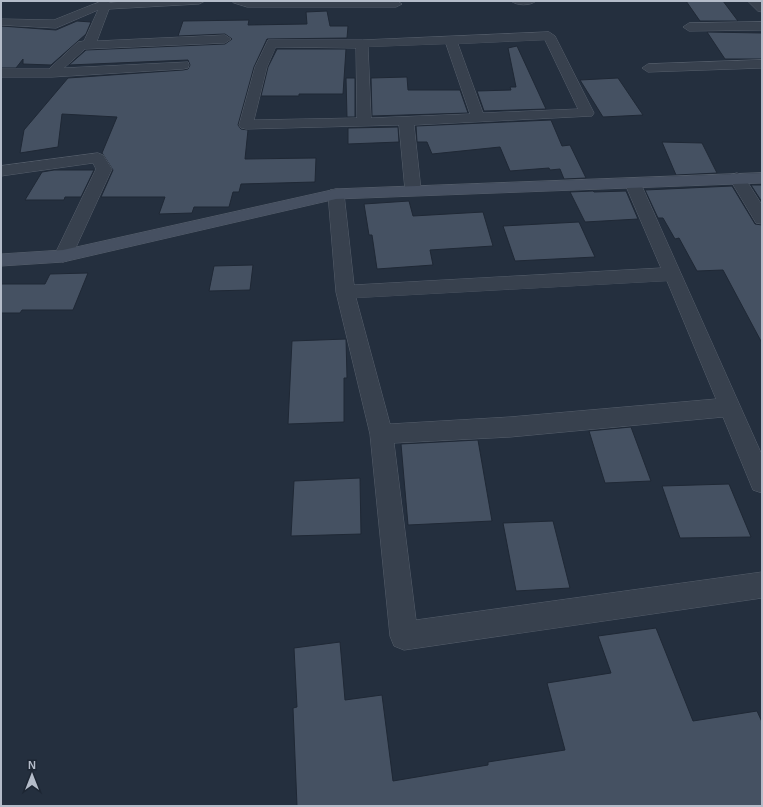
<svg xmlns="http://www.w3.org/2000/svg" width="763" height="807" font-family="Helvetica,sans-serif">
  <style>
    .building { fill: #455162; stroke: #1f2835 }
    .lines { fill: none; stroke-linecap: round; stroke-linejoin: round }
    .lane-casing { stroke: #565f6c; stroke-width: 1 }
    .street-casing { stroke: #565f6c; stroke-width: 1 }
    .secondary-casing { stroke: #565f6c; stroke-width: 1 }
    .lane { fill: #38414e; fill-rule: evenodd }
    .street { fill: #38414e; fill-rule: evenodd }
    .secondary { fill: #465061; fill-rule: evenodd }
  </style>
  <rect width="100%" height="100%" fill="#242f3e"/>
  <path class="building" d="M 686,1 L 723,1 L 738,21 L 700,21 Z
    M 327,11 L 330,26 L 348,26 L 347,38 L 267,39 L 254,67 L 238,125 L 241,129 L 248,130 L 245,159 L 316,158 L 315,182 L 241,184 L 239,192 L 233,192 L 229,207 L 194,207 L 192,213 L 159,214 L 165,197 L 101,197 L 113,170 L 102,153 L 117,117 L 62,114 L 58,147 L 20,153 L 24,130 L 68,78 L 183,70 L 188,69 L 190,65 L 188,60 L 69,65 L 86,50 L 225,44 L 232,39 L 225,34 L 178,36 L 183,21 L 249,20 L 248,25 L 307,24 L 306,12 Z
    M 77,21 L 91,22 L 86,34 L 51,65 L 23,64 L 23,59 L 16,68 L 1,68 L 1,26 L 56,30 Z
    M 707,32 L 762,33 L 762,59 L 725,59 Z
    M 517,46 L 546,109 L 484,111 L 477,91 L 511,90 L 510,87 L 516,87 L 508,48 Z
    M 277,49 L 346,49 L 343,94 L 299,94 L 299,96 L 261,96 L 268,67 Z
    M 407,77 L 408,90 L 460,90 L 468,113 L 372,116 L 371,78 Z
    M 346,78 L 355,78 L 355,117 L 347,117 Z
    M 618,78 L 643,115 L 603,117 L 580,80 Z
    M 551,120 L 562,146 L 570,145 L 586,178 L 564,179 L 560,169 L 550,170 L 549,168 L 510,171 L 500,147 L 432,154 L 427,142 L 417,142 L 416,126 Z
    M 398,127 L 399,142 L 348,144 L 348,128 Z
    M 662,142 L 702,143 L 717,173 L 676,175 Z
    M 54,170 L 94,170 L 81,197 L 65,197 L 64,200 L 25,200 L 42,172 Z
    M 751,185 L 762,185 L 762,202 Z
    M 732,186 L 755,224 L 762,225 L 762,343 L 723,270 L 697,271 L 679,238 L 675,239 L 663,218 L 658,218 L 645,190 Z
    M 593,191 L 594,192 L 626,191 L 638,219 L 585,222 L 570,192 Z
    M 409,201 L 413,216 L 483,212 L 493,246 L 430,250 L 433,265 L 377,269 L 372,235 L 369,235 L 364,204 Z
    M 579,222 L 595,257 L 515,261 L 503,226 Z
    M 253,265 L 250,290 L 209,291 L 214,266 Z
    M 88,273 L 73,310 L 22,310 L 20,313 L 1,313 L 1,284 L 45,284 L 50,274 Z
    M 346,339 L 347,378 L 344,378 L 344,422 L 288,424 L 292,341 Z
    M 631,427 L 651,481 L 605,483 L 589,431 Z
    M 478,440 L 492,521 L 408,525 L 401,444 Z
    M 360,478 L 361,534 L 291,536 L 294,481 Z
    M 729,484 L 751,537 L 680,538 L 662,486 Z
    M 553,521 L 570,588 L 516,591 L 503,523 Z
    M 656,628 L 693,721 L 757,711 L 762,722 L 762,806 L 297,806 L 293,708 L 297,707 L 294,648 L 340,642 L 345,700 L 382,695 L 393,781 L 488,765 L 488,762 L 565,750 L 547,683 L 611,673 L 598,636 Z"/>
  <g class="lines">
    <defs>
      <path id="lane" d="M 102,1 L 112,1 L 101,8 L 95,8 L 95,4 Z"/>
      <path id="street" d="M 131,1 L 205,1 L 199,4 L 109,9 L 97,41 L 225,35 L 231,39 L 225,43 L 85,49 L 64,68 L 188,62 L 189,65 L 188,68 L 183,69 L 52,77 L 1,77 L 1,69 L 49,69 L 78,42 L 84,41 L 98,10 L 56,28 L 1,25 L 1,19 L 54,20 L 94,4 Z
        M 232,1 L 397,1 L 402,4 L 396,7 L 247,7 L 234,3 Z
        M 511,1 L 536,1 C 530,6 517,6 511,1 Z
        M 748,1 L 760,1 L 762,3 L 762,12 L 758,11 Z
        M 762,22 L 762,30 L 689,31 L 683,27 L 689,23 Z
        M 549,32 L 555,36 L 594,113 L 592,116 L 414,125 L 421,190 L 419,193 L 413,195 L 407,193 L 405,190 L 399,125 L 246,129 L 241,128 L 239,125 L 255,67 L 268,40 L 362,40 ZM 545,40 L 578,109 L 483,113 L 458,44 ZM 446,44 L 470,114 L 371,118 L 368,47 ZM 276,47 L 356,48 L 357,118 L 254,120 L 267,67 Z
        M 762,60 L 762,68 L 648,72 L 642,68 L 648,64 Z
        M 98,153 L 103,155 L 112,169 L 72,256 L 69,260 L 63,262 L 57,260 L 54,256 L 96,169 L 93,163 L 1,176 L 1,166 Z
        M 737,173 L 743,175 L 762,205 L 762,224 L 756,223 L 729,178 L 731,175 Z
        M 633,179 L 639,181 L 641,184 L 762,455 L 762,493 L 753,490 L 723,417 L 510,437 L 394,443 L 416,620 L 762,572 L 762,598 L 404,650 L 394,646 L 390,636 L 370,434 L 336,292 L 328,194 L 330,190 L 336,189 L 342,190 L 344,194 L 354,285 L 661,268 L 625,184 L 627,181 ZM 667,281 L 716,399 L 510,417 L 390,424 L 356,298 Z"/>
      <path id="secondary" d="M 762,173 L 762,183 L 336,199 L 63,262 L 1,266 L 1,254 L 63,250 L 336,189 Z"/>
    </defs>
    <use href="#lane" class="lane-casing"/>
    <use href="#street" class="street-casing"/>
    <use href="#secondary" class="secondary-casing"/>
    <use href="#lane" class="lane"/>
    <use href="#street" class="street"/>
    <use href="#secondary" class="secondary"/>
  </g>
  <rect width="763" height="807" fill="none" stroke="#b4bcc9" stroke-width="4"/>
  <g transform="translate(32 775)" stroke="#1d2633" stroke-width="3" paint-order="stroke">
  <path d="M0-3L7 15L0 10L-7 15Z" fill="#b4bcc9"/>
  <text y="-6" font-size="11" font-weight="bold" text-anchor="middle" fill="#b4bcc9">N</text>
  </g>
</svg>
